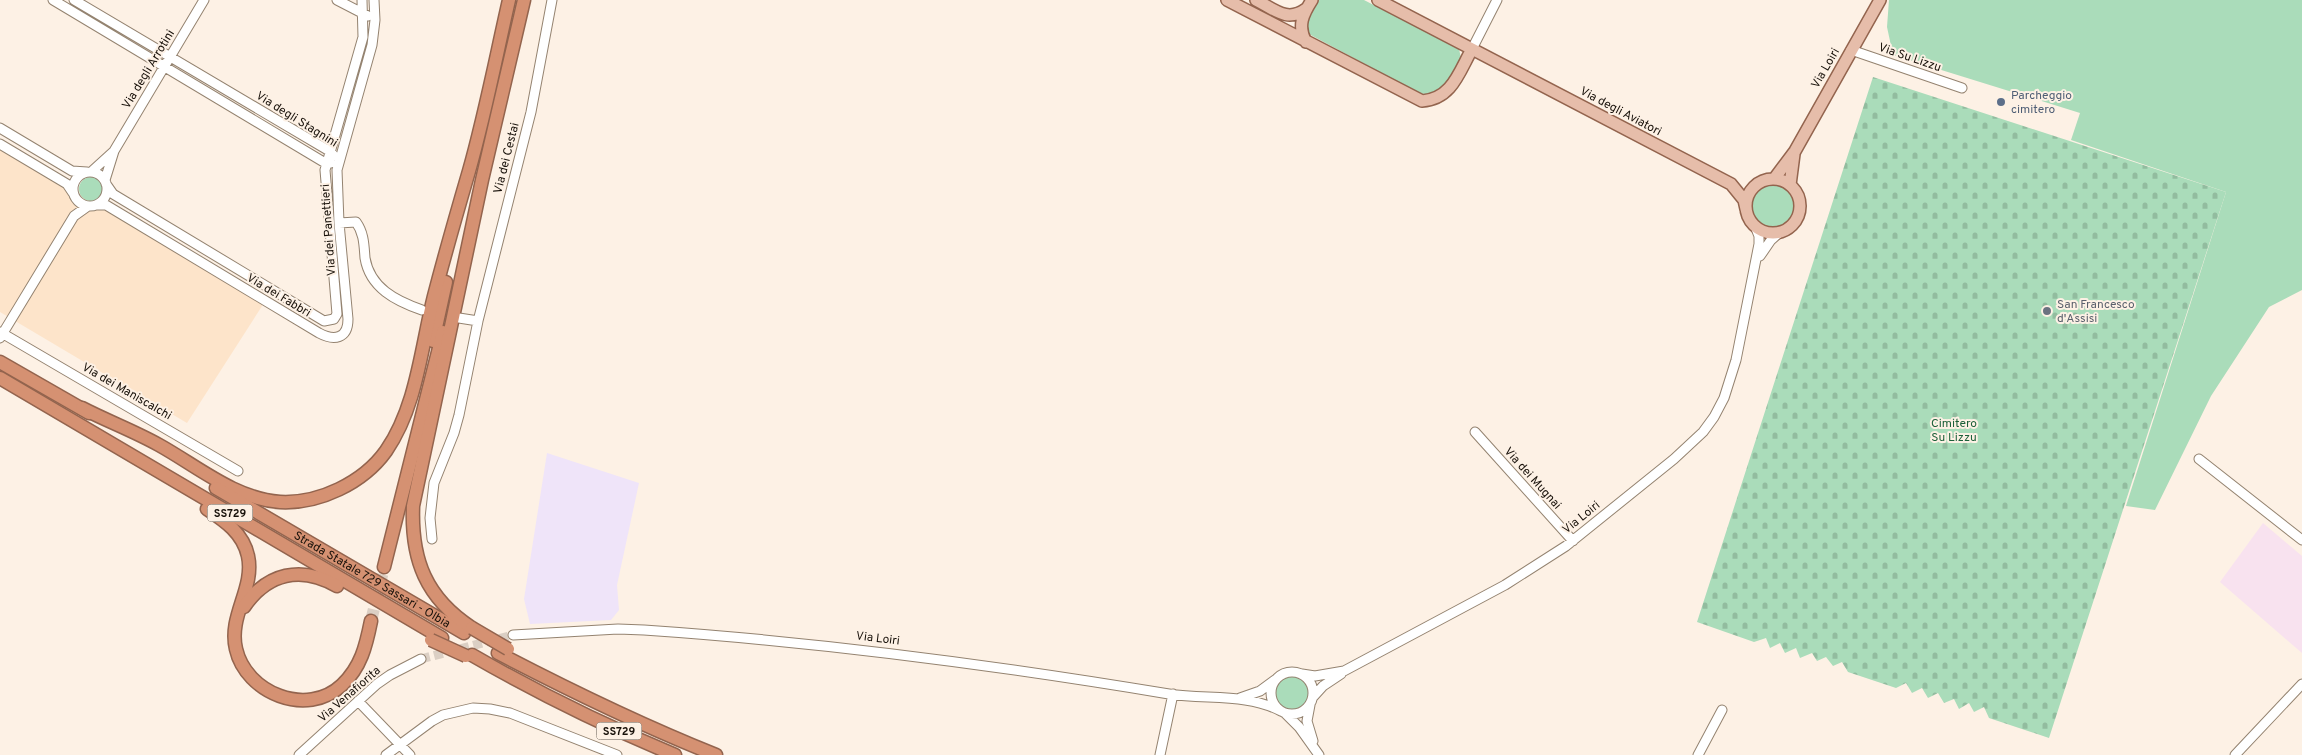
<svg xmlns="http://www.w3.org/2000/svg" width="2302" height="755" font-family="Overpass,sans-serif">
  <style>
    .built { fill: #fde4ca }
    .industrial { fill: #f8e2ef }
    .education { fill: #efe4f9 }
    .grass { fill: #aadcba }
    .cemetery { fill: url(#cemetery-stones) }
    .lines { fill: none; stroke-linecap: round; stroke-linejoin: round }
    .minor-tunnel { stroke: #dbcfc4; stroke-width: 9; stroke-dasharray: 9 4.5; stroke-linecap: butt }
    .highway-tunnel { stroke: #dbcfc4; stroke-width: 12; stroke-dasharray: 12 6; stroke-linecap: butt }
    .minor-casing { stroke: #948370; stroke-width: 11 }
    .major-casing { stroke: #93644e; stroke-width: 14 }
    .highway-casing { stroke: #93644e; stroke-width: 15 }
    .minor { stroke: #fff; stroke-width: 9 }
    .major { stroke: #e6bdaa; stroke-width: 11 }
    .highway { stroke: #d59172; stroke-width: 12 }
    .highway-bridge-casing { stroke: #93644e; stroke-width: 15; stroke-linecap: butt }
    .highway-bridge { stroke: #d59172; stroke-width: 12 }
    .service-dot { fill: #5c6f8a; stroke: #fdf1e5; stroke-width: 2 }
    .worship-dot { fill: #6b7280; stroke: #fdf1e5; stroke-width: 2 }
    .labels { text-anchor: middle; stroke-width: 4; stroke-linejoin: round; paint-order: stroke }
    .shield { fill: #fdf1e5; stroke: #5d544c; stroke-width: 1 }
    .shield-label { font-size: 11px; font-weight: bold; fill: #18110a }
    .street-label { font-size: 12px; fill: #18110a; stroke: #fdf1e5 }
    .service-label { font-size: 12px; fill: #4e5e75; stroke: #fdf1e5; text-anchor: start }
    .worship-label { font-size: 12px; fill: #5b616d; stroke: #fdf1e5; text-anchor: start }
    .park-label { font-size: 12px; fill: #1c6039; stroke: #fdf1e5 }
  </style>
  <defs>
    <pattern id="cemetery-stones" width="16" height="16" patternUnits="userSpaceOnUse" patternTransform="scale(1.25)"><rect width="16" height="16" fill="#aadcba"/><path d="M2 7V4a2 2 0 0 1 4 0v3zM10 15v-3a2 2 0 0 1 4 0v3z" fill="#92bc9f"/></pattern>
  </defs>
  <rect width="100%" height="100%" fill="#fdf1e5"/>
  <path class="built" d="M 0,147 L 264,303 L 187,423 L 0,312 Z"/>
  <path class="industrial" d="M 2263,523 L 2302,556 L 2302,653 L 2220,582 Z"/>
  <path class="education" d="M 547,453 L 639,483 L 617,585 L 619,610 L 611,620 L 530,624 L 524,599 Z"/>
  <path class="grass" d="M 1319,0 L 1364,0 L 1453,46 L 1459,49 L 1461,58 C 1452,74 1442,99 1419,93 L 1307,33 C 1302,22 1313,9 1319,0 Z
    M 1889,0 L 2302,0 L 2302,290 L 2269,307 L 2211,396 L 2155,510 L 2126,506 L 2226,192 L 2071,140 L 2080,113 L 1893,55 L 1887,27 Z
    M79 189a12 12 0 1 1 24 0a12 12 0 1 1-24 0Z
    M1752 206a21 21 0 1 1 42 0a21 21 0 1 1-42 0Z
    M1275 693a17 17 0 1 1 34 0a17 17 0 1 1-34 0Z"/>
  <path class="cemetery" d="M 1873,77 L 2226,192 L 2049,738 L 1989,718 L 1984,707 L 1974,712 L 1969,703 L 1959,709 L 1954,699 L 1944,703 L 1938,693 L 1928,698 L 1922,688 L 1912,693 L 1906,683 L 1896,688 L 1848,672 L 1842,662 L 1833,666 L 1826,657 L 1817,661 L 1812,653 L 1800,658 L 1796,648 L 1785,653 L 1780,643 L 1770,648 L 1766,638 L 1754,642 L 1697,622 Z"/>
  <g class="lines">
    <path class="minor-tunnel" d="M 421,659 L 513,635"/>
    <path class="highway-tunnel" d="M 371,621 L 384,567"/>
    <defs>
      <path id="minor" d="M 53,0 L 327,164 L 331,163
        M 74,0 L 331,152 L 334,156
        M 337,0 L 368,16
        M 1472,49 L 1497,0
        M 1851,50 L 1962,88
        M 0,128 L 72,171 L 87,172
        M 0,144 L 67,184 L 73,193
        M 91,172 L 113,152
        M73 189a17 17 0 1 1 34 0a17 17 0 1 1-34 0Z
        M 105,180 L 114,151 L 204,0
        M 106,184 L 113,194 L 324,321 L 334,319 L 337,314 L 325,170 L 363,37 L 362,0
        M 96,205 L 106,205 L 319,333 C 334,341 348,339 348,319 L 339,223 L 337,170 L 372,45 L 375,20 L 374,0
        M 339,223 L 356,222 C 364,233 364,245 365,258 C 370,288 396,301 422,310
        M 1760,256 L 1771,240 L 1779,233
        M 459,318 L 478,321
        M 0,332 L 238,471
        M 0,338 L 74,216 L 88,206
        M 1475,432 L 1573,541
        M 2199,459 L 2302,540
        M 432,539 L 430,518 L 434,483 L 454,433 L 459,415 L 478,321 L 531,112 L 552,0
        M 513,635 L 618,629 L 644,630 C 820,642 995,665 1169,694 C 1207,700 1246,693 1281,711
        M1271 693a21 21 0 1 1 42 0a21 21 0 1 1-42 0Z
        M 1302,674 L 1315,676 L 1344,671 L 1505,585 L 1566,546 L 1674,459 L 1703,432 L 1714,417 L 1724,398 L 1736,360 L 1759,244 L 1759,236 L 1755,226
        M 1313,697 L 1323,686 L 1341,674
        M 1240,698 L 1260,691 L 1275,680
        M 358,701 L 410,755
        M 1310,705 L 1307,721 L 1313,741
        M 1285,713 L 1299,727 L 1319,755
        M 299,755 L 377,684 L 390,675 L 421,659
        M 386,755 L 432,721 L 443,715 L 473,708 L 490,709 L 510,713 L 617,755
        M 1160,755 L 1173,694
        M 1698,755 L 1722,710
        M 2235,755 L 2302,684"/>
      <path id="major" d="M 1227,0 L 1422,101 C 1452,99 1459,72 1472,49
        M 1256,0 C 1274,9 1287,23 1306,9
        M 1378,0 L 1731,184 L 1744,200 L 1746,209
        M 1306,42 C 1297,26 1303,14 1312,0
        M1746 206a27 27 0 1 1 54 0a27 27 0 1 1-54 0Z
        M 1774,179 L 1795,151 L 1880,0
        M 1790,185 L 1794,154"/>
      <g id="highway">
        <path d="M 433,341 L 446,282"/>
        <path d="M 0,362 L 89,413"/>
        <path d="M 0,378 L 442,638"/>
        <path d="M 82,408 C 107,421 134,431 159,445 C 197,466 235,499 280,502 C 319,504 363,483 386,451 C 417,406 421,348 434,296 C 445,254 457,212 469,171 C 485,115 496,57 509,0"/>
        <path id="s1" d="M 216,488 L 464,633"/>
        <path d="M 207,509 C 225,521 243,533 248,556 C 255,588 228,616 236,649 C 246,693 307,718 342,685 C 361,667 366,646 371,621"/>
        <path d="M 384,567 L 443,332"/>
        <path d="M 244,607 C 267,573 301,565 337,586"/>
        <path d="M 472,628 C 426,598 411,560 413,506 L 482,180 L 524,0"/>
        <path d="M 498,653 C 569,690 641,725 716,755"/>
        <path d="M 472,655 C 538,693 605,726 675,755"/>
      </g>
    </defs>
    <use href="#minor" class="minor-casing"/>
    <use href="#major" class="major-casing"/>
    <use href="#highway" class="highway-casing"/>
    <use href="#minor" class="minor"/>
    <use href="#major" class="major"/>
    <use href="#highway" class="highway"/>
    <defs>
      <path id="highway-bridge" d="M 472,628 L 508,649
        M 431,640 L 466,656"/>
    </defs>
    <use href="#highway-bridge" class="highway-bridge-casing"/>
    <use href="#highway-bridge" class="highway-bridge"/>
  </g>
  <circle class="service-dot" cx="2001" cy="102" r="5"/>
  <circle class="worship-dot" cx="2047" cy="311" r="5"/>
  <g class="labels">
    <g class="shield">
      <rect x="207.5" y="504.5" width="45" height="17" rx="4"/>
      <rect x="596.5" y="722.5" width="45" height="17" rx="4"/>
    </g>
    <g class="shield-label">
      <text x="230" y="517">SS729</text>
      <text x="619" y="735">SS729</text>
    </g>
    <g class="street-label">
      <text transform="translate(1910 57) rotate(19)" y="4">Via Su Lizzu</text>
      <text transform="translate(1825 68) rotate(-60)" y="4">Via Loiri</text>
      <text transform="translate(148 69) rotate(-59)" y="4">Via degli Arrotini</text>
      <text transform="translate(1621 111) rotate(28)" y="4">Via degli Aviatori</text>
      <text transform="translate(297 119) rotate(32)" y="4">Via degli Stagnini</text>
      <text transform="translate(506 158) rotate(-76)" y="4">Via dei Cestai</text>
      <text transform="translate(328 230) rotate(-94)" y="4">Via dei Panettieri</text>
      <text transform="translate(279 295) rotate(31)" y="4">Via dei Fabbri</text>
      <text transform="translate(127 391) rotate(30)" y="4">Via dei Maniscalchi</text>
      <text transform="translate(1533 478) rotate(48)" y="4">Via dei Mugnai</text>
      <text transform="translate(1581 517) rotate(-39)" y="4">Via Loiri</text>
      <text dy="4" stroke="none"><textPath href="#s1" startOffset="181">Strada Statale 729 Sassari - Olbia</textPath></text>
      <text transform="translate(878 638) rotate(7)" y="4">Via Loiri</text>
      <text transform="translate(349 694) rotate(-41)" y="4">Via Venafiorita</text>
    </g>
    <g class="service-label">
      <text x="2011" y="99">Parcheggio<tspan x="2011" dy="14">cimitero</tspan></text>
    </g>
    <g class="worship-label">
      <text x="2057" y="308">San Francesco<tspan x="2057" dy="14">d'Assisi</tspan></text>
    </g>
    <g class="park-label">
      <text x="1954" y="427">Cimitero<tspan x="1954" dy="14">Su Lizzu</tspan></text>
    </g>
  </g>
</svg>
